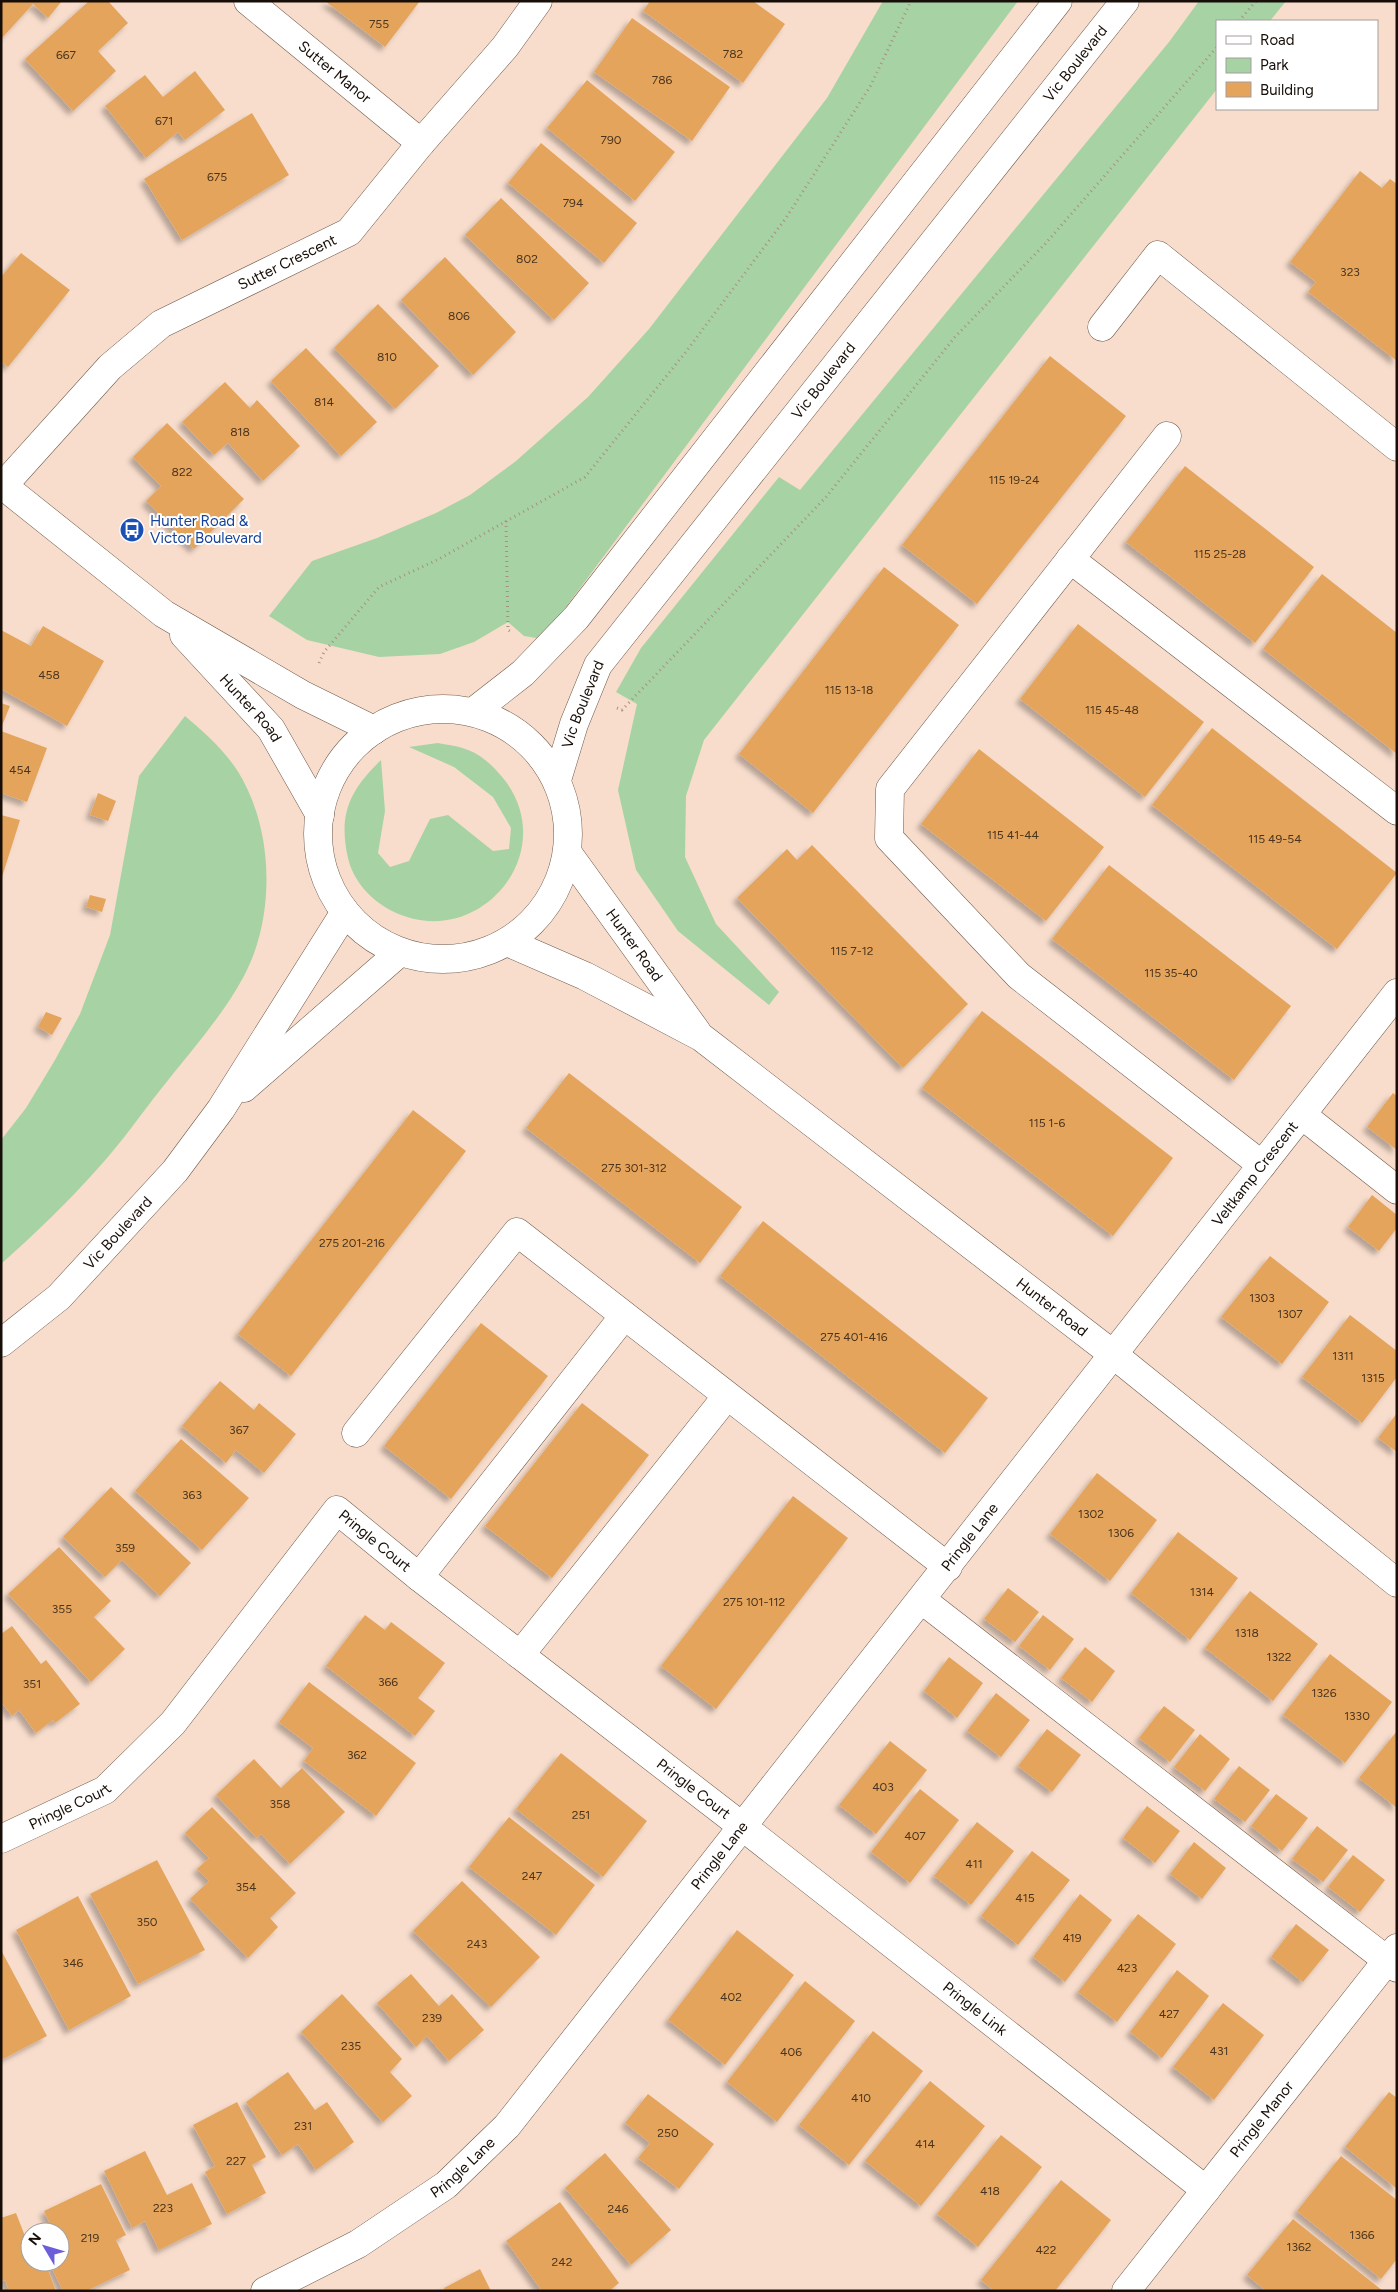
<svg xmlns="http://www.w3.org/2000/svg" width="1398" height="2292" font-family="Figtree,sans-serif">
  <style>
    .green { fill: #a7d3a4 }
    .building { fill: #e5a45c; filter: url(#shadow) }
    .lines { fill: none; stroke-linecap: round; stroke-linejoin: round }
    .minor-casing { stroke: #705a4b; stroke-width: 29 }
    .path { stroke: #a59184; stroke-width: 3; stroke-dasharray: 1 4; stroke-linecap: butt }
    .minor { stroke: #fff; stroke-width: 28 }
    .labels { text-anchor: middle; stroke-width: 4; stroke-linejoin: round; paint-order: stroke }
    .number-label { font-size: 12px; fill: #4a341d }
    .street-label { font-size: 15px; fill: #170e08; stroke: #fff }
    .transit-label { font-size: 15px; fill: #164399; stroke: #fff; text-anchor: start }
  </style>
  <defs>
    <filter id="shadow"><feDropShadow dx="-4.5" dy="4.5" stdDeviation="2.5" flood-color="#0004"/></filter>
  </defs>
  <rect width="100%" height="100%" fill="#f8ddcc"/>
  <path class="green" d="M 883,1 L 1018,1 L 542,639 L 524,636 L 508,622 L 474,642 L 440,654 L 379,657 L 307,640 L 269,616 L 312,561 L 377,538 L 436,513 L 470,495 L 516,461 L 588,397 L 649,329 L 827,98 Z
    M 1199,1 L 1286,1 L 1270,21 L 1217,21 L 1217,89 L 704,740 L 686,796 L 685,857 L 716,924 L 779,992 L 769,1005 L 678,931 L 636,870 L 618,790 L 637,704 L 616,692 L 641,648 L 779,477 L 800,490 L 1169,42 Z
    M 185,716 C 204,732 223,749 237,770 C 274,828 276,916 244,976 C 222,1017 190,1052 161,1089 C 141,1114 122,1142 100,1166 C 69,1201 36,1233 1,1264 L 1,1140 L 26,1108 L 55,1060 L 80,1014 L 110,935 L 139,776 Z
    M 438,743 C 448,745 459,746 468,750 C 482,755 494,767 503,778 C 563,852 478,954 392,911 C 372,901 353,881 348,858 C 338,814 350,790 381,760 L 385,811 L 378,853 L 390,867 L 409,861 L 430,819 L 448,815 L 493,851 L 509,849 L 511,828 L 493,797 L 454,767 L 409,747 Z"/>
  <path class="building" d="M 1,1 L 62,1 L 48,18 L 33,4 L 1,39 Z
    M 89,1 L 108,1 L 128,23 L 98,51 L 116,71 L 73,111 L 25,59 Z
    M 325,1 L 420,1 L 385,47 Z
    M 650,1 L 753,1 L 785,24 L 743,83 L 643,11 Z
    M 632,18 L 730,87 L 692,141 L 594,72 Z
    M 195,71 L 225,110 L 185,140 L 178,132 L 146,158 L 105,106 L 145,75 L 163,97 Z
    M 587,80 L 675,152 L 635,201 L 547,128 Z
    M 252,113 L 289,175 L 182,240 L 144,179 Z
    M 541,143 L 637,223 L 604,263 L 508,183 Z
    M 1360,171 L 1382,188 L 1390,179 L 1397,184 L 1397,361 L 1308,292 L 1316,282 L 1290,262 Z
    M 501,198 L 589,283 L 554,320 L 465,235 Z
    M 21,253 L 70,290 L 8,367 L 1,362 L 1,277 Z
    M 445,257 L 516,332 L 473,375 L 401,300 Z
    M 378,304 L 439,366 L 395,409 L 334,348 Z
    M 306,348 L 377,422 L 341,456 L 271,381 Z
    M 1050,356 L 1126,416 L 977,604 L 902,545 Z
    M 225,382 L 250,408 L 257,400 L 300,446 L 263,481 L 228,443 L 214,455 L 182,422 Z
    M 167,423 L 244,499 L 194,549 L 146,501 L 161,486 L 133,457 Z
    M 1185,466 L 1314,567 L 1255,643 L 1126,542 Z
    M 884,567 L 959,625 L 813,813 L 739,754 Z
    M 1322,574 L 1397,633 L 1397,754 L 1263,649 Z
    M 1078,624 L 1204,722 L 1145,797 L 1020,699 Z
    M 43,626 L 104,661 L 67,726 L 1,689 L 1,630 L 31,646 Z
    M 1,703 L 10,706 L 1,728 Z
    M 1212,728 L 1397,873 L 1337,949 L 1152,805 Z
    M 1,731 L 47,748 L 27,802 L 1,793 Z
    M 979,749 L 1104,847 L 1046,921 L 921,824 Z
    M 98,793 L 116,801 L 108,821 L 90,815 Z
    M 1,815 L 20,820 L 2,877 L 1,877 Z
    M 812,845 L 968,1004 L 903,1068 L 737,898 L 787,849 L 797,860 Z
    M 1109,865 L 1291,1006 L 1234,1080 L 1052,939 Z
    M 90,895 L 106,899 L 102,912 L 86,907 Z
    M 982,1011 L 1173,1158 L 1113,1236 L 922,1088 Z
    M 46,1012 L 62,1018 L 52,1035 L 38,1027 Z
    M 569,1073 L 742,1207 L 700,1263 L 526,1128 Z
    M 1393,1093 L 1397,1096 L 1397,1150 L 1367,1127 Z
    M 413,1110 L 466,1151 L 291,1376 L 238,1334 Z
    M 1372,1195 L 1397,1215 L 1397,1228 L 1379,1251 L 1348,1227 Z
    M 763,1221 L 988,1398 L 945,1453 L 720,1276 Z
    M 1270,1256 L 1329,1302 L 1282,1364 L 1221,1317 Z
    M 1350,1315 L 1397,1351 L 1397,1377 L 1362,1423 L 1302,1377 Z
    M 481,1323 L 548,1376 L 451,1499 L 384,1446 Z
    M 220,1381 L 254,1410 L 259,1403 L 296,1434 L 264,1473 L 236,1450 L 226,1463 L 182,1426 Z
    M 582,1403 L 649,1455 L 552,1578 L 485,1526 Z
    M 1397,1413 L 1397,1452 L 1378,1438 Z
    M 181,1439 L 249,1498 L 202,1550 L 135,1491 Z
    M 1097,1473 L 1157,1520 L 1110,1581 L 1050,1534 Z
    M 111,1487 L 191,1563 L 160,1596 L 122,1560 L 105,1577 L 63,1537 Z
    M 793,1496 L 848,1538 L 716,1709 L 661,1666 Z
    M 1178,1532 L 1238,1578 L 1190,1640 L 1131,1593 Z
    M 59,1547 L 111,1601 L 94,1617 L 125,1649 L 91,1682 L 8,1594 Z
    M 1008,1588 L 1039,1612 L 1015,1642 L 984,1619 Z
    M 1250,1591 L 1318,1644 L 1273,1701 L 1205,1648 Z
    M 365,1615 L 385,1630 L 391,1622 L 445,1663 L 418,1698 L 435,1711 L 415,1736 L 326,1666 Z
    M 1043,1615 L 1074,1639 L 1050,1670 L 1019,1646 Z
    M 12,1626 L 41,1664 L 46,1660 L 80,1704 L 55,1723 L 53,1720 L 36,1733 L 19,1710 L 12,1716 L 1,1702 L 1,1634 Z
    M 1085,1647 L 1115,1671 L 1092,1702 L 1061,1678 Z
    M 1330,1654 L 1392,1702 L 1345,1763 L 1283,1715 Z
    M 949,1657 L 983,1683 L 957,1718 L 924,1691 Z
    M 309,1682 L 416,1763 L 376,1816 L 304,1761 L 313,1748 L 279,1722 Z
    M 996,1693 L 1030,1720 L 1001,1757 L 967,1731 Z
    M 1164,1706 L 1195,1730 L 1170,1762 L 1139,1738 Z
    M 1047,1729 L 1081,1755 L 1052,1792 L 1018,1766 Z
    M 1397,1731 L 1397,1808 L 1359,1778 Z
    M 1200,1734 L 1230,1759 L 1205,1791 L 1174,1767 Z
    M 890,1741 L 927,1770 L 876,1834 L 839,1805 Z
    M 561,1753 L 647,1821 L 603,1877 L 516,1809 Z
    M 254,1759 L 281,1788 L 302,1768 L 345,1812 L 290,1864 L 261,1834 L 257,1838 L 216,1795 Z
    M 1239,1766 L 1270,1790 L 1245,1822 L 1214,1799 Z
    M 920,1789 L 959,1820 L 910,1883 L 871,1852 Z
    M 1276,1794 L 1308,1818 L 1282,1851 L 1251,1826 Z
    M 1147,1806 L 1180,1831 L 1155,1863 L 1123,1838 Z
    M 212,1807 L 296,1893 L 270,1918 L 278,1927 L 248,1958 L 190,1899 L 209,1881 L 197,1869 L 209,1858 L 185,1833 Z
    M 509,1817 L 595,1885 L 556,1935 L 469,1867 Z
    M 977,1822 L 1014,1851 L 971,1905 L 934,1876 Z
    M 1317,1826 L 1348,1850 L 1323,1882 L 1292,1859 Z
    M 1194,1842 L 1226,1868 L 1202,1899 L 1170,1874 Z
    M 1032,1851 L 1070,1880 L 1018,1945 L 981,1916 Z
    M 1353,1855 L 1385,1880 L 1360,1912 L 1328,1887 Z
    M 157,1860 L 205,1950 L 138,1984 L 90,1894 Z
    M 462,1881 L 540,1957 L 491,2007 L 413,1931 Z
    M 1080,1894 L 1112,1920 L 1065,1982 L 1033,1957 Z
    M 78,1896 L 131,1996 L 69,2030 L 16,1930 Z
    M 1138,1914 L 1176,1944 L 1117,2022 L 1078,1992 Z
    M 1296,1924 L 1329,1950 L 1303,1982 L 1271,1957 Z
    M 737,1930 L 794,1975 L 725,2065 L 668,2020 Z
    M 1,1950 L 47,2036 L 1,2060 Z
    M 1177,1970 L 1209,1996 L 1162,2058 L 1130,2032 Z
    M 411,1974 L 439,2006 L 452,1994 L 484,2030 L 449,2061 L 427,2036 L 416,2047 L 377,2003 Z
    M 805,1981 L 855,2021 L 777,2122 L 727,2082 Z
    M 342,1994 L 402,2059 L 390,2072 L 412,2096 L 383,2122 L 301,2032 Z
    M 1223,2003 L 1264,2035 L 1214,2100 L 1173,2067 Z
    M 873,2031 L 923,2071 L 849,2165 L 799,2125 Z
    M 288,2072 L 315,2110 L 327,2102 L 354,2142 L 316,2170 L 298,2144 L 282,2155 L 246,2102 Z
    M 930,2081 L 985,2126 L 921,2206 L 865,2161 Z
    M 1389,2092 L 1397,2098 L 1397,2189 L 1345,2147 Z
    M 648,2094 L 714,2144 L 679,2189 L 638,2158 L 650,2143 L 625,2123 Z
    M 237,2102 L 266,2157 L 252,2165 L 266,2193 L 227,2214 L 205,2172 L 215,2166 L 193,2125 Z
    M 1001,2135 L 1042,2167 L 978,2247 L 937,2214 Z
    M 145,2151 L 167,2195 L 192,2183 L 212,2224 L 159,2250 L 145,2221 L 132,2228 L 104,2171 Z
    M 605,2153 L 671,2230 L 631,2265 L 565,2188 Z
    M 1341,2156 L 1397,2200 L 1397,2259 L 1381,2279 L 1297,2211 Z
    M 1061,2180 L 1111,2220 L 1055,2291 L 994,2291 L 981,2280 Z
    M 101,2184 L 126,2235 L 116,2240 L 130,2270 L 86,2291 L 63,2291 L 49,2262 L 60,2262 L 60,2232 L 54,2232 L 44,2211 Z
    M 560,2202 L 619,2283 L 609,2291 L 542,2291 L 506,2241 Z
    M 16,2213 L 30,2249 L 30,2262 L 45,2262 L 56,2291 L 9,2291 L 5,2280 L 1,2281 L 1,2218 Z
    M 1293,2219 L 1383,2291 L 1266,2291 L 1247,2275 Z
    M 480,2269 L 491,2291 L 445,2291 L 444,2288 Z"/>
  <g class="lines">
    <defs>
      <g id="minor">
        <path id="s1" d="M 248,1 L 421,143"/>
        <path d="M 1102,327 L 1158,255 L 1397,447"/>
        <path d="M 1167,436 L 890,789 L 889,838 L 1019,976 L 1262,1165"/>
        <path d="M 1,484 L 164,614 L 303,695 L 374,730"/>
        <path id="s2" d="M 1,488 L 110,367 L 161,324 L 349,232 L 421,143 L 505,47 L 538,1"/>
        <path d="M 1070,559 L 1397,811"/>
        <path id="s3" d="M 184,635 L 271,729 L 320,815"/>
        <circle cx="443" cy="834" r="125"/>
        <path d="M 473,712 L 523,673 L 576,618 L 1058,1"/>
        <path id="s4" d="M 557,780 L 574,724 L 598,665 L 1125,1"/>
        <path id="s5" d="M 567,852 L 697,1032"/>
        <path id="s6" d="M 507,942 L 585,976 L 701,1037 L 1114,1355 L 1397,1583"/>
        <path d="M 244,1088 L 400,952"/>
        <path d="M 1302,1115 L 1397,1190"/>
        <path id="s7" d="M 1,1343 L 59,1297 L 175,1171 L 221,1109 L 345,912"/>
        <path d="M 356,1433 L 517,1232 L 948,1567"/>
        <path d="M 419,1577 L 624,1316"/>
        <path d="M 922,1600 L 1397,1968"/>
        <path d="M 520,1655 L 727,1396"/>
        <path id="s8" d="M 1,1839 L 105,1790 L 173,1723 L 337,1510 L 419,1577 L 743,1827 L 1206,2190"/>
        <path id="s9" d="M 265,2291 L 358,2244 L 446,2185 L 507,2126 L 1397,993"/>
        <path id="s10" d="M 1126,2291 L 1397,1948"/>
      </g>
    </defs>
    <use href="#minor" class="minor-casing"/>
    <path class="path" d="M 1239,21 L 1256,1
      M 506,521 L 508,630 L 513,633
      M 319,663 L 324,652 L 379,587 L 439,559 L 585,477 L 685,353 L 786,218 L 871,85 L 911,1
      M 617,708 L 622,710 L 826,497 L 955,337 L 1045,244 L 1217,47"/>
    <use href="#minor" class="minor"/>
  </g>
  <defs>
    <symbol id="bus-disc" viewBox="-11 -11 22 22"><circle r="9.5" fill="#1a4fb4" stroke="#fff"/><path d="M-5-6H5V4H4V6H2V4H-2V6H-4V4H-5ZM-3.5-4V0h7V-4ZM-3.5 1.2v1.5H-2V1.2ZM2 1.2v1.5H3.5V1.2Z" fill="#fff"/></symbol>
  </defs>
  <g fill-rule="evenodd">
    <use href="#bus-disc" x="118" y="516" width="28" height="28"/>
  </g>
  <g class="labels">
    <g class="number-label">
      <text x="379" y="28">755</text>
      <text x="733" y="58">782</text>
      <text x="66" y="59">667</text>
      <text x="662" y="84">786</text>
      <text x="164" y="125">671</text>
      <text x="611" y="144">790</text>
      <text x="217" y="181">675</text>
      <text x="573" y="207">794</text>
      <text x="527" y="263">802</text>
      <text x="1350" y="276">323</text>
      <text x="459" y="320">806</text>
      <text x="387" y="361">810</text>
      <text x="324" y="406">814</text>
      <text x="240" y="436">818</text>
      <text x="182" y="476">822</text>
      <text x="1014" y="484">115 19-24</text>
      <text x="1220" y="558">115 25-28</text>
      <text x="49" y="679">458</text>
      <text x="849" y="694">115 13-18</text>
      <text x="1112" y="714">115 45-48</text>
      <text x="20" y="774">454</text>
      <text x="1013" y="839">115 41-44</text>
      <text x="1275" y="843">115 49-54</text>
      <text x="852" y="955">115 7-12</text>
      <text x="1171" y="977">115 35-40</text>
      <text x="1047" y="1127">115 1-6</text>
      <text x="634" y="1172">275 301-312</text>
      <text x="352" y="1247">275 201-216</text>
      <text x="1262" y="1302">1303</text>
      <text x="1290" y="1318">1307</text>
      <text x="854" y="1341">275 401-416</text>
      <text x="1343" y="1360">1311</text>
      <text x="1373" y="1382">1315</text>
      <text x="239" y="1434">367</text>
      <text x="192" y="1499">363</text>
      <text x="1091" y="1518">1302</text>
      <text x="1121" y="1537">1306</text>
      <text x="125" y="1552">359</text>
      <text x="1202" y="1596">1314</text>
      <text x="754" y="1606">275 101-112</text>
      <text x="62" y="1613">355</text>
      <text x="1247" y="1637">1318</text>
      <text x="1279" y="1661">1322</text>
      <text x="388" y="1686">366</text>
      <text x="32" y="1688">351</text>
      <text x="1324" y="1697">1326</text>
      <text x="1357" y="1720">1330</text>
      <text x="357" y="1759">362</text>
      <text x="883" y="1791">403</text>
      <text x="280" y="1808">358</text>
      <text x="581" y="1819">251</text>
      <text x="915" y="1840">407</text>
      <text x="974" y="1868">411</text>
      <text x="532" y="1880">247</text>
      <text x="246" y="1891">354</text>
      <text x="1025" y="1902">415</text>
      <text x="147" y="1926">350</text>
      <text x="1072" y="1942">419</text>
      <text x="477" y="1948">243</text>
      <text x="73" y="1967">346</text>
      <text x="1127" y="1972">423</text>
      <text x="731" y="2001">402</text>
      <text x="1169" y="2018">427</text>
      <text x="432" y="2022">239</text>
      <text x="351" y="2050">235</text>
      <text x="1219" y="2055">431</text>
      <text x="791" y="2056">406</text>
      <text x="861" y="2102">410</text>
      <text x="303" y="2130">231</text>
      <text x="668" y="2137">250</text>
      <text x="925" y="2148">414</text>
      <text x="236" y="2165">227</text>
      <text x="990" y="2195">418</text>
      <text x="163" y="2212">223</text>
      <text x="618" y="2213">246</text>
      <text x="1362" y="2239">1366</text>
      <text x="90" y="2242">219</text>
      <text x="1299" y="2251">1362</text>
      <text x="1046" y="2254">422</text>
      <text x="562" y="2266">242</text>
    </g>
    <g class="street-label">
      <text dy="5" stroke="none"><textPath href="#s4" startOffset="890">Vic Boulevard</textPath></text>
      <text dy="5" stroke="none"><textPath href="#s1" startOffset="112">Sutter Manor</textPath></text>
      <text dy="5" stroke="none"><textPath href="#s2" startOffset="370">Sutter Crescent</textPath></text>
      <text dy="5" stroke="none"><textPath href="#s4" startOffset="485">Vic Boulevard</textPath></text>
      <text dy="5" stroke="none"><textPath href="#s4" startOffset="80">Vic Boulevard</textPath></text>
      <text dy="5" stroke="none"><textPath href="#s3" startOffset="99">Hunter Road</textPath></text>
      <text dy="5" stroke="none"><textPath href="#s5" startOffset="115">Hunter Road</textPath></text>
      <text dy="5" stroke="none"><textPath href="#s9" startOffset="1506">Veltkamp Crescent</textPath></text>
      <text dy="5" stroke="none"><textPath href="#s7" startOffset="161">Vic Boulevard</textPath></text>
      <text dy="5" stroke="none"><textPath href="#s6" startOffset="659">Hunter Road</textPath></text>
      <text dy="5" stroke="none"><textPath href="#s9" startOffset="1044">Pringle Lane</textPath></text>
      <text dy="5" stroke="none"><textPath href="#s8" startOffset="528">Pringle Court</textPath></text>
      <text dy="5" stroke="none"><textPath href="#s8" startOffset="932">Pringle Court</textPath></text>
      <text dy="5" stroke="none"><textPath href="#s8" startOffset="76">Pringle Court</textPath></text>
      <text dy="5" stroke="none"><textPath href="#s9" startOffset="639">Pringle Lane</textPath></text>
      <text dy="5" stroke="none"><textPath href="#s8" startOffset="1289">Pringle Link</textPath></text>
      <text dy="5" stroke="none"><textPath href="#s10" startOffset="219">Pringle Manor</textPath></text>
      <text dy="5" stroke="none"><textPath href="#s9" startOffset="234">Pringle Lane</textPath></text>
    </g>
    <g class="transit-label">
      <text x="150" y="526">Hunter Road &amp;<tspan x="150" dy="17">Victor Boulevard</tspan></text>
    </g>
  </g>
  <rect width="1398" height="2292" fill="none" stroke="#170e08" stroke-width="5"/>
  <rect x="1216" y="20" width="162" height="90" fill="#ffffff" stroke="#a29f9c"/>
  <rect x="1226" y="36" width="25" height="8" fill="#ffffff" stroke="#a29f9c"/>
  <text x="1260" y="45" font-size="15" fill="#170e08">Road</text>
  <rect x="1226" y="58" width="25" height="15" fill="#a7d3a4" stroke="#a29f9c"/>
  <text x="1260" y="70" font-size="15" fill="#170e08">Park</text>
  <rect x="1226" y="82" width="25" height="15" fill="#e5a45c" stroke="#a29f9c"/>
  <text x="1260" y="95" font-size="15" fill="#170e08">Building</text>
  <g transform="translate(45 2247) rotate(308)"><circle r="24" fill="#ffffff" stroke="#a29f9c"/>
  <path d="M0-4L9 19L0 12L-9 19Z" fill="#6c5ed8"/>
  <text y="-8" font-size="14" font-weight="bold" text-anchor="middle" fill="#170e08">N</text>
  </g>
</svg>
